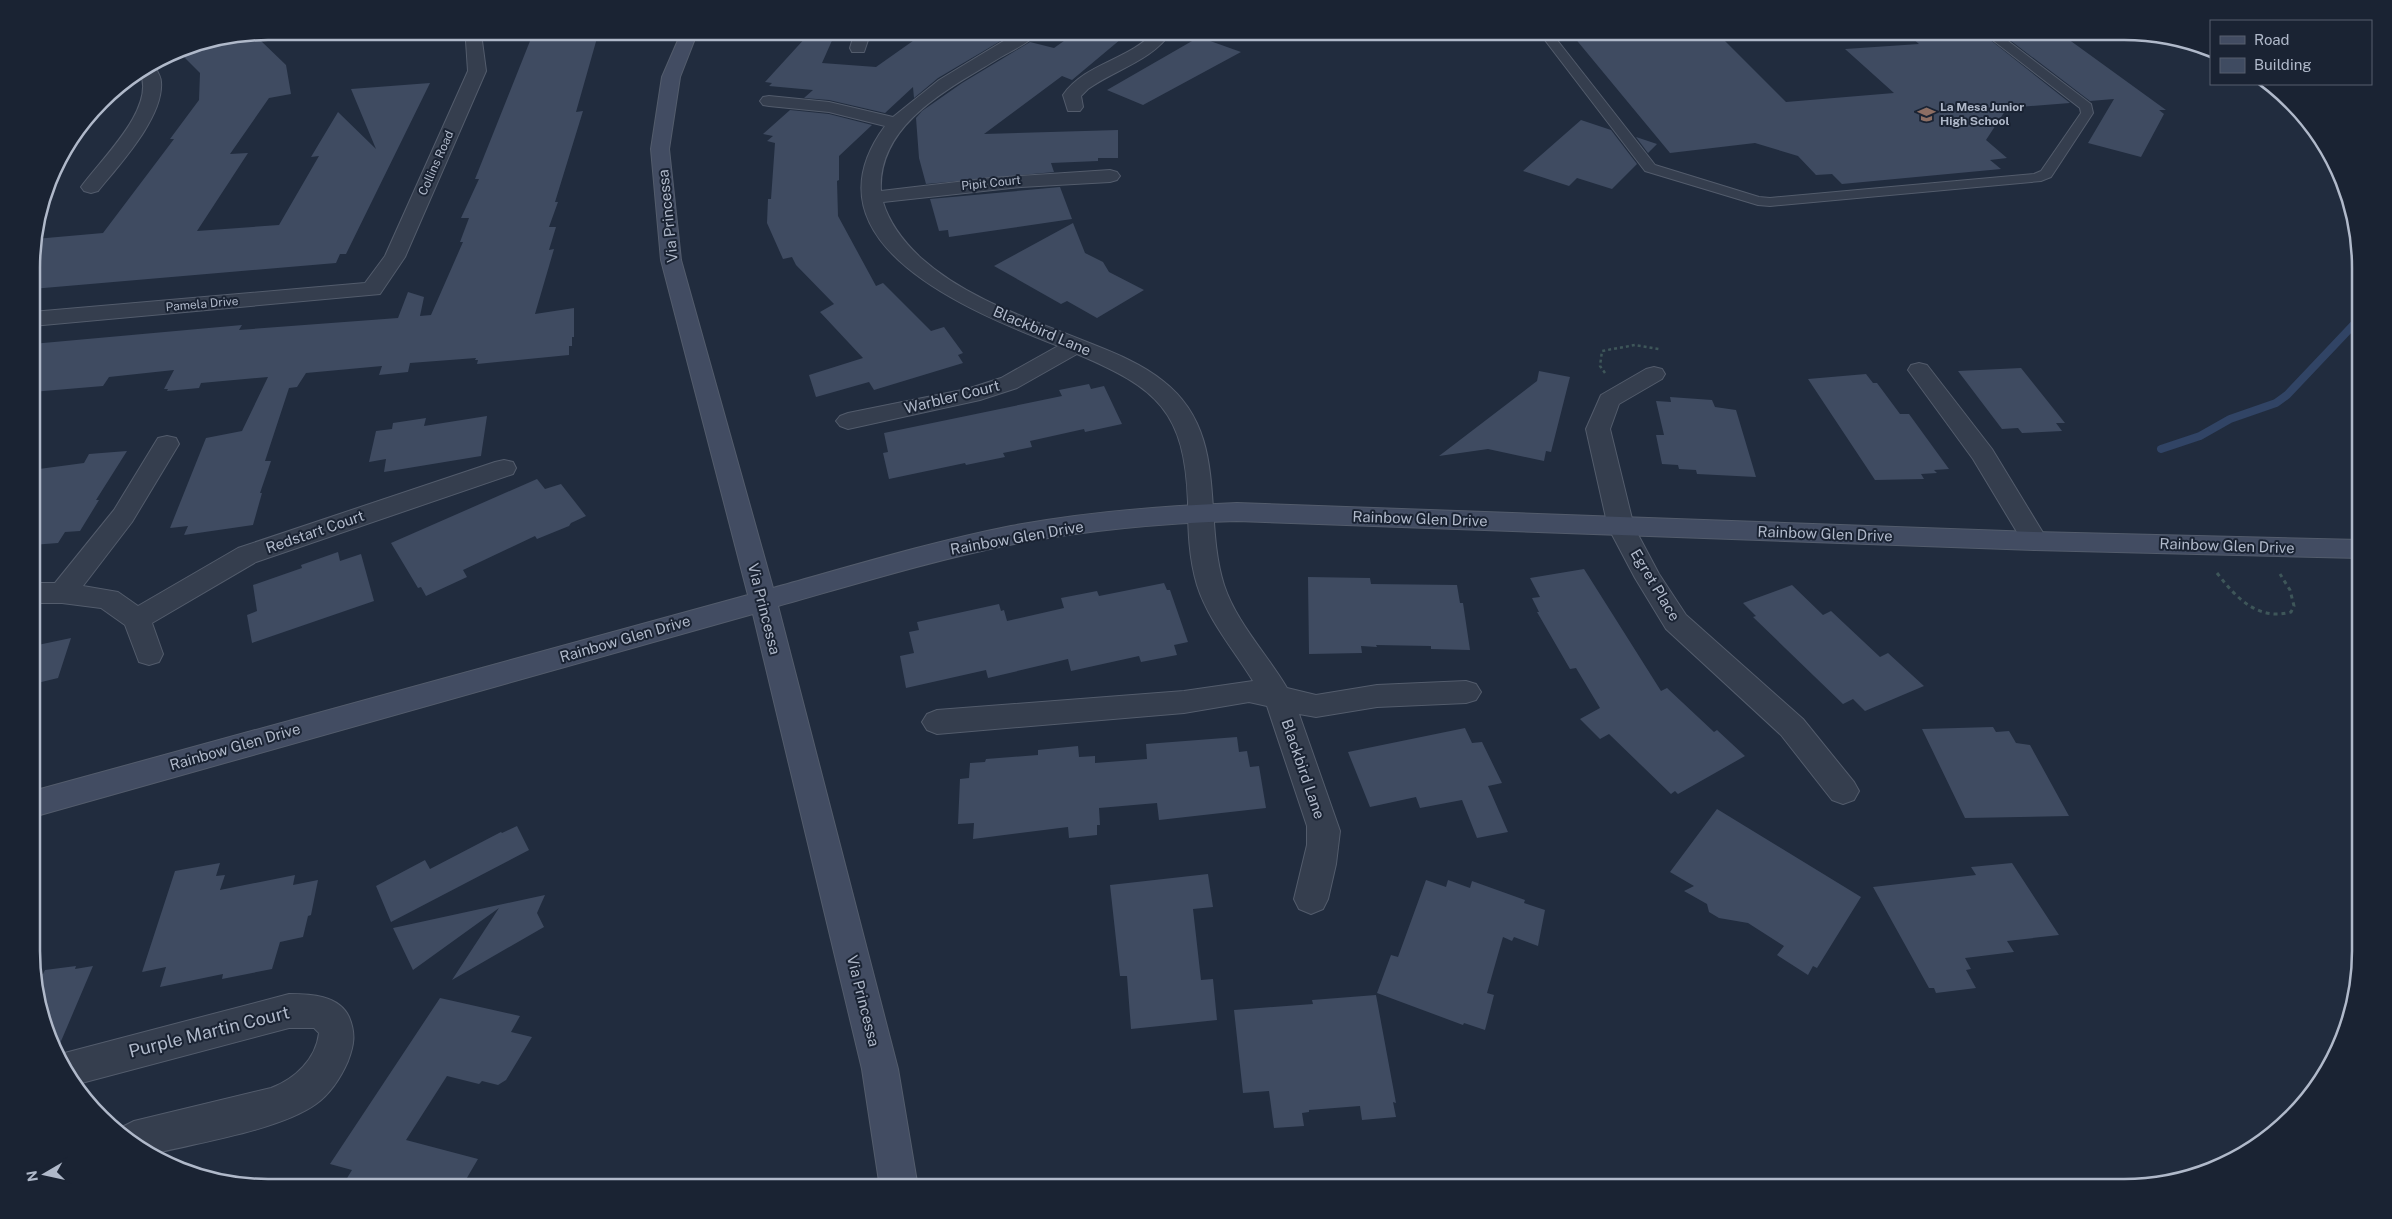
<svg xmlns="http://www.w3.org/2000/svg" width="2392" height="1219" font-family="'Public Sans',sans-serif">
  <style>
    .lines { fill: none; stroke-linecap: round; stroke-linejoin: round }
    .stream { stroke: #314465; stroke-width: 8 }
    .building { fill: #3f4b61 }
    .lane-casing { stroke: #535c6c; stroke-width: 2 }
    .street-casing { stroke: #535c6c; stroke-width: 2 }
    .secondary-casing { stroke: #535c6c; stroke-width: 2 }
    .path-far1 { stroke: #3e5659; stroke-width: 2.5; stroke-dasharray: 3 3; stroke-linecap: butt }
    .path { stroke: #3e5659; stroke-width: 3; stroke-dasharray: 4 4; stroke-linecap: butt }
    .lane { fill: #353e4e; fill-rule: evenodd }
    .street { fill: #353e4e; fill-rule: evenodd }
    .secondary { fill: #424c62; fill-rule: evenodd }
    .labels { text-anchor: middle; stroke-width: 4; stroke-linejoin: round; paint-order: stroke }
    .far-poi-label { font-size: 12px; font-weight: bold; fill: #b0b9ca; stroke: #1a2333; text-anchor: start }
    .far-street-label { font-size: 12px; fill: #b0b9ca; stroke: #1a2333 }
    .street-label { font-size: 15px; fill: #b0b9ca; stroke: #1a2333 }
    .near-street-label { font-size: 18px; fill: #b0b9ca; stroke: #1a2333 }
    .rim { fill: none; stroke: #b0b9ca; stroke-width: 2.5 }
  </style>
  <rect width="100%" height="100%" fill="#212c3e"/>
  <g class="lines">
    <path class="stream" d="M 2161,449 L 2200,436 L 2230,419 L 2276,403 L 2287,395 L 2359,319"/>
  </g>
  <path class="building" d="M 534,31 L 599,31 L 576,112 L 583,111 L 555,202 L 558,202 L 549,227 L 556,227 L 549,250 L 554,249 L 535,314 L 574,308 L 574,337 L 572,337 L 572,346 L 569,346 L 569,355 L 477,364 L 478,360 L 475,360 L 476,358 L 410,363 L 408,372 L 379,375 L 382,366 L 306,373 L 297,387 L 289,388 L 265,461 L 271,461 L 260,493 L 262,493 L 253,525 L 184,535 L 188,526 L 170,528 L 206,438 L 242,431 L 268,377 L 201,383 L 199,388 L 167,391 L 168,389 L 164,389 L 174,370 L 109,377 L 103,386 L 32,392 L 32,344 L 242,325 L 239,330 L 398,318 L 408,292 L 424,297 L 420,316 L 431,315 L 463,242 L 460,242 L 469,218 L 461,218 L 479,179 L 475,179 Z
    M 927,31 L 994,31 L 1009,36 L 938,78 L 914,98 L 913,87 L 885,113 L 829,100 L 804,98 L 813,90 L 769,86 L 772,83 L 765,82 L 807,36 L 834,36 L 822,63 L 876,67 Z
    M 1078,31 L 1087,31 L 1121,39 L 1072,80 L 1062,76 L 984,134 L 1118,130 L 1118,158 L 1098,158 L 1098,161 L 1051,163 L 1054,172 L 926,184 L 919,158 L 916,118 L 922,111 L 962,83 L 1030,42 L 1054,48 Z
    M 1569,31 L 1715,31 L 1786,102 L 1894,93 L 1845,49 L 1919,44 L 1904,31 L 1979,31 L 2070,103 L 2007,108 L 1986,140 L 2007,158 L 1990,160 L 2001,169 L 1842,184 L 1832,174 L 1816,175 L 1798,156 L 1755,143 L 1670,153 Z
    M 1998,31 L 2057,31 L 2166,110 L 2159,110 L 2164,114 L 2141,157 L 2088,143 L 2114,99 L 2090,101 Z
    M 251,35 L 259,39 L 286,65 L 291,94 L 269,98 L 230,154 L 248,153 L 197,231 L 279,225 L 319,156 L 311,157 L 338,112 L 376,149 L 351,89 L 430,83 L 346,254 L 340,254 L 336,263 L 32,289 L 32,252 L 35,239 L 103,233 L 174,139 L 170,139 L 199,100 L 200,73 L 178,51 Z
    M 1199,37 L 1241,52 L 1143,105 L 1107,90 Z
    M 790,110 L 829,114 L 872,125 L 839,156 L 839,180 L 837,181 L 838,216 L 876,286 L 883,283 L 931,331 L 944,327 L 963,353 L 958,355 L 963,363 L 874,390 L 869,382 L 816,397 L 809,375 L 863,358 L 820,312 L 834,304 L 796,265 L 792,257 L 783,259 L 767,223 L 768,199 L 771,199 L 775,143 L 767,141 L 773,136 L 763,134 Z
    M 1581,120 L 1611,130 L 1637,164 L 1612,189 L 1577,178 L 1569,186 L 1523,171 Z
    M 1636,137 L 1657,144 L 1648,153 Z
    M 1060,187 L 1072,219 L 949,237 L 948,230 L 939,231 L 930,199 Z
    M 1073,223 L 1085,253 L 1103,262 L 1109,272 L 1144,290 L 1097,318 L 1067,301 L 1061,304 L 994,266 Z
    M 2021,368 L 2065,423 L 2056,423 L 2062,431 L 2022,433 L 2018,428 L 2002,429 L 1958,371 Z
    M 1539,371 L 1570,377 L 1551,452 L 1546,451 L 1544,461 L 1488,449 L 1439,456 L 1537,381 Z
    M 1866,374 L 1873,383 L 1877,383 L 1900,414 L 1909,414 L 1949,469 L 1934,470 L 1937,473 L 1921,474 L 1924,479 L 1875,480 L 1808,379 Z
    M 1089,384 L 1091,389 L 1104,386 L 1122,424 L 1085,432 L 1084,429 L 1030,441 L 1032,447 L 1003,453 L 1005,457 L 966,465 L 965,463 L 889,479 L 883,453 L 888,452 L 884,433 L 1062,396 L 1059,390 Z
    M 1670,397 L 1712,400 L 1715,407 L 1736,410 L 1756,477 L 1697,474 L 1696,470 L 1679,469 L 1678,465 L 1662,464 L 1656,435 L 1664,435 L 1656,401 L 1671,402 Z
    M 487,416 L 481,456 L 384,472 L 386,459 L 369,462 L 376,431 L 392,429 L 393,423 L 426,418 L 424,426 Z
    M 127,451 L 96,500 L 99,500 L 80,531 L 65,532 L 58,543 L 32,545 L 32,478 L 39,469 L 84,463 L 89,454 Z
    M 537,479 L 545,489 L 561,484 L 586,516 L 571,523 L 569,526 L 537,539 L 535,536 L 463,570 L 467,577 L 426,596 L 421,587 L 418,588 L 391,543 Z
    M 338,552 L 340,561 L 361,554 L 374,601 L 252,643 L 247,615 L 257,611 L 253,585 L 302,568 L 301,565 Z
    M 1584,569 L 1661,691 L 1667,688 L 1714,732 L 1717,730 L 1745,756 L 1678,794 L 1675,791 L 1671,794 L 1609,734 L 1600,739 L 1580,719 L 1600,708 L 1576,668 L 1570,669 L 1537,612 L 1539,612 L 1532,598 L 1540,597 L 1530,578 Z
    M 1308,577 L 1370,578 L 1371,584 L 1457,585 L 1460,603 L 1463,603 L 1470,650 L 1431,649 L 1431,646 L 1376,645 L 1377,647 L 1361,646 L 1362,653 L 1309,654 Z
    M 1164,583 L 1167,590 L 1170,590 L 1188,642 L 1174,645 L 1177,655 L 1141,662 L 1139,656 L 1071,671 L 1068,659 L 988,678 L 986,670 L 906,688 L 900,656 L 914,653 L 909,632 L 919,630 L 917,622 L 999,604 L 1001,611 L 1004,610 L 1007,621 L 1064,608 L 1061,598 L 1097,591 L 1099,596 Z
    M 1792,585 L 1823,615 L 1831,611 L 1880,657 L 1888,653 L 1924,686 L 1865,711 L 1853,699 L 1843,704 L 1753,617 L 1756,616 L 1743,603 Z
    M 71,638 L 58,678 L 33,684 L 33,646 Z
    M 1993,727 L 1996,732 L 2009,731 L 2016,743 L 2030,745 L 2069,816 L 1965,818 L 1922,729 Z
    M 1465,728 L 1472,743 L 1482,742 L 1502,783 L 1488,786 L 1508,832 L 1477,838 L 1462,800 L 1420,808 L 1416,797 L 1370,807 L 1348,752 Z
    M 1237,737 L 1239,752 L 1247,751 L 1250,767 L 1259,766 L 1266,808 L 1159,820 L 1157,803 L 1099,808 L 1100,825 L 1097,825 L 1097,835 L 1069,838 L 1068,827 L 973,839 L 974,823 L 958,824 L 960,779 L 969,778 L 970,763 L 985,762 L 986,759 L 1038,755 L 1038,750 L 1078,746 L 1079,757 L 1095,756 L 1095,763 L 1147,759 L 1146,744 Z
    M 1717,809 L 1861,897 L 1817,968 L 1813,966 L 1808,975 L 1777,955 L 1784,946 L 1748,923 L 1719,918 L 1709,912 L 1707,904 L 1684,891 L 1694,886 L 1670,872 Z
    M 517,826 L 529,850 L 391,922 L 376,886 L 425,860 L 430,869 L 501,832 L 502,833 Z
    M 220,863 L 216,876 L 225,875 L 220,890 L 295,875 L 293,885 L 318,880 L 311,915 L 308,916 L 303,937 L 280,942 L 272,969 L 222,979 L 223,974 L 160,987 L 166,967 L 142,972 L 175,871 Z
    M 2012,863 L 2059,935 L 2007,941 L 2014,952 L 1965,958 L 1971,969 L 1966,970 L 1976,988 L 1936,993 L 1934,988 L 1929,988 L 1873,887 L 1976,875 L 1971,867 Z
    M 1208,874 L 1213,907 L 1193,909 L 1201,980 L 1213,979 L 1217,1020 L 1131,1029 L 1127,976 L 1120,976 L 1110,885 Z
    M 1426,880 L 1446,887 L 1448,880 L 1470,888 L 1472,881 L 1525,900 L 1524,903 L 1545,910 L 1538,946 L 1514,937 L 1512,941 L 1503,937 L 1487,993 L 1494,995 L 1485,1030 L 1464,1023 L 1463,1025 L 1377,993 L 1391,955 L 1398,957 Z
    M 545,895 L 537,913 L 544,927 L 452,980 L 499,908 L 413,970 L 393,928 Z
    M 76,966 L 75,969 L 93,966 L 56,1053 L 49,1041 L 33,975 L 43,974 L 45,970 Z
    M 1376,995 L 1396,1103 L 1393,1102 L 1396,1117 L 1362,1120 L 1360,1106 L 1309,1110 L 1309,1112 L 1302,1113 L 1304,1126 L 1274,1128 L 1269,1091 L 1243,1093 L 1234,1010 L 1313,1004 L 1312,1000 Z
    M 440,998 L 520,1016 L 511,1032 L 532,1037 L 506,1080 L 498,1085 L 482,1081 L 479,1084 L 447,1076 L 406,1140 L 478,1159 L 461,1188 L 341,1188 L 352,1170 L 330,1164 Z"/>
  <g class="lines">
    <defs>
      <path id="lane" d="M 1538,31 L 1550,31 L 1655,165 L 1759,197 L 1770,198 L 2034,174 L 2041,171 L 2081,113 L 2080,108 L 1981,31 L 1995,31 L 2091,104 L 2093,113 L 2051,177 L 2041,181 L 1770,206 L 1758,205 L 1645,171 Z"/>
      <path id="street" d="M 459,31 L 475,31 L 482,41 L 486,71 L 405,257 L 380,294 L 32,326 L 32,312 L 365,283 L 385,256 L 468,71 L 466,41 Z
        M 855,31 L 871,31 L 864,52 L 852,52 L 850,48 Z
        M 1020,31 L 1039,31 C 1031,42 1013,50 1001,57 C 952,87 877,123 881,191 L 991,178 L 1110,170 L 1117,172 L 1120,176 L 1117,180 L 1110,182 L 1021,187 L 883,202 C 890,225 904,242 921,258 C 969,301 1034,320 1092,344 C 1117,354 1142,364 1163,381 C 1230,433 1202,515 1224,585 C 1236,622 1267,654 1287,688 L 1316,695 L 1377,685 L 1466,681 L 1476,684 L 1481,692 L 1476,700 L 1466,703 L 1377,707 L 1316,717 L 1299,714 L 1340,831 L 1336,864 L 1328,899 L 1323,909 L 1311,914 L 1299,909 L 1294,899 L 1307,845 L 1307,826 L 1267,706 L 1249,702 L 1184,713 L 937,734 L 927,730 L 922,722 L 927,714 L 937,710 L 1184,691 L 1253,681 C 1234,650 1208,620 1197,585 C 1189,558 1188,530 1188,502 C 1185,411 1157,388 1077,354 L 1017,388 L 980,400 L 848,429 L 840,426 L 836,421 L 840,416 L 848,413 L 967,389 L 1001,378 L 1058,346 C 974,313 798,244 885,126 L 829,112 L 769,106 L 763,105 L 760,101 L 763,97 L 769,96 L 829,102 L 893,117 L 939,80 Z
        M 1155,31 L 1172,31 C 1152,61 1116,69 1088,89 L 1081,96 L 1083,107 L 1080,111 L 1068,111 L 1063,95 C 1085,63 1130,60 1155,31 Z
        M 153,64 C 156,69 161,76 161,82 C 164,117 119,165 98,191 L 91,193 L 84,191 L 81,187 C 100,160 157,108 140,72 Z
        M 1919,363 L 1927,365 L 1992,449 L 2048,541 L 2044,547 L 2035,550 L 2026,547 L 1973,459 L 1908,370 L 1911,365 Z
        M 1654,367 L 1662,369 L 1665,374 L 1662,379 L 1619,404 L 1610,429 L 1634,527 L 1659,574 L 1686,615 L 1803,719 L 1854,782 L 1859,791 L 1854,800 L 1843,804 L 1832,800 L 1781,735 L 1666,629 L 1635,578 L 1608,527 L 1586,429 L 1601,395 L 1646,369 Z
        M 167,436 L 176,438 L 179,444 L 132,522 L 83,586 L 118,592 L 138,606 L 238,548 L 495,462 L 504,460 L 513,462 L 516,468 L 513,474 L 256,562 L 152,623 L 163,654 L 159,662 L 149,665 L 139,662 L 125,625 L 101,608 L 62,603 L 33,603 L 32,583 L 55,583 L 114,510 L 158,438 Z
        M 289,994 C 310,994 339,995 349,1017 C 356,1034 354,1045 348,1061 C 341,1077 331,1093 316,1104 C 280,1130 197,1143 152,1154 L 120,1128 L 134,1121 L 271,1088 C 295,1079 316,1059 319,1033 L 314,1028 L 289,1028 L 74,1085 L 57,1055 Z"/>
      <path id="secondary" d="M 682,31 L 698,31 L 680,77 L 669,149 L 681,260 L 773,588 C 852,566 931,542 1011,526 C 1086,512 1161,506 1237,503 L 2035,532 L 2360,540 L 2360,558 L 2035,550 L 1237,521 C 1162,523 1087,530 1014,544 C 934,560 856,584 778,606 L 898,1069 L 918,1188 L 880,1188 L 862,1069 L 753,614 L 33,817 L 33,791 L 748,595 L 661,260 L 651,149 L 662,77 Z"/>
    </defs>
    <use href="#lane" class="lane-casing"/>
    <use href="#street" class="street-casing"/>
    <use href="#secondary" class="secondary-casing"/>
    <path class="path-far1" d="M 1605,373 L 1600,366 L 1602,351 L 1635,345 L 1659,349"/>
    <path class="path" d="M 2217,573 C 2236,598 2258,621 2291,612 L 2294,606 L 2290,590 L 2280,574"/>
    <use href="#lane" class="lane"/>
    <use href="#street" class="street"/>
    <use href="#secondary" class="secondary"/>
  </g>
  <defs>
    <symbol id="school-bare" viewBox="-9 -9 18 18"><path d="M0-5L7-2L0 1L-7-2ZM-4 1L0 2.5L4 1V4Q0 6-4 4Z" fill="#8d6e63" stroke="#1a2333" stroke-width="2.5" paint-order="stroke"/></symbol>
  </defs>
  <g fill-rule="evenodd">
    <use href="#school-bare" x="1914" y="102" width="25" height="25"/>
  </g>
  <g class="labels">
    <g class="far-poi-label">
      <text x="1940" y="111">La Mesa Junior<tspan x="1940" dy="14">High School</tspan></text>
    </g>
    <g class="far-street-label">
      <text transform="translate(436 163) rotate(-66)" y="4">Collins Road</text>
      <text transform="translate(991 183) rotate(-6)" y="4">Pipit Court</text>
      <text transform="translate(202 304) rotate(-5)" y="4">Pamela Drive</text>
    </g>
    <g class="street-label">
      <text transform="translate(668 216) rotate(-96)" y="5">Via Princessa</text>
      <text transform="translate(1042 331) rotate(23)" y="5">Blackbird Lane</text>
      <text transform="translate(952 397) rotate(-14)" y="5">Warbler Court</text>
      <text transform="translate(1420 519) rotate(2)" y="5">Rainbow Glen Drive</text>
      <text transform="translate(315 532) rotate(-19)" y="5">Redstart Court</text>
      <text transform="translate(1825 534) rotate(2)" y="5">Rainbow Glen Drive</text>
      <text transform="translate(1017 538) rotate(-10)" y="5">Rainbow Glen Drive</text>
      <text transform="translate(2227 546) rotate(2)" y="5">Rainbow Glen Drive</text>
      <text transform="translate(1655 585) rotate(59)" y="5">Egret Place</text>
      <text transform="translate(764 609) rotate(76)" y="5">Via Princessa</text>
      <text transform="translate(625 639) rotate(-16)" y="5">Rainbow Glen Drive</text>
      <text transform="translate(235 747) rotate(-16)" y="5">Rainbow Glen Drive</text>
      <text transform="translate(1303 769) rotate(71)" y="5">Blackbird Lane</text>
      <text transform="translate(863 1001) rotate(76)" y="5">Via Princessa</text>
    </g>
    <g class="near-street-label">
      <text transform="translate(209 1032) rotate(-14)" y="6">Purple Martin Court</text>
    </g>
  </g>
  <path d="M0 0H2392V1219H0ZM268 40H2124A228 228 0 0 1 2352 268V951A228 228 0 0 1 2124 1179H268A228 228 0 0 1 40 951V268A228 228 0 0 1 268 40Z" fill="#1a2333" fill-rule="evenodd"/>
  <path class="rim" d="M268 40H2124A228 228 0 0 1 2352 268V951A228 228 0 0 1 2124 1179H268A228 228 0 0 1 40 951V268A228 228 0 0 1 268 40Z"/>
  <rect x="2210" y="20" width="162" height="65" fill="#1a2333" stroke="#565f6f"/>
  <rect x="2220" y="36" width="25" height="8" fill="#424c62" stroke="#565f6f"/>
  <text x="2254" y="45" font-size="15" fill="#b0b9ca">Road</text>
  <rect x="2220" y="58" width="25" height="15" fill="#3f4b61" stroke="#565f6f"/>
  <text x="2254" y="70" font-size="15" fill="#b0b9ca">Building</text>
  <g transform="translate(45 1174) rotate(261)" stroke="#1a2333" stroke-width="4" paint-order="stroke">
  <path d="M0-4L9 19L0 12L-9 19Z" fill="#b0b9ca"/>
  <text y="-8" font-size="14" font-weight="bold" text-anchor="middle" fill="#b0b9ca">N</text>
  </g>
</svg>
